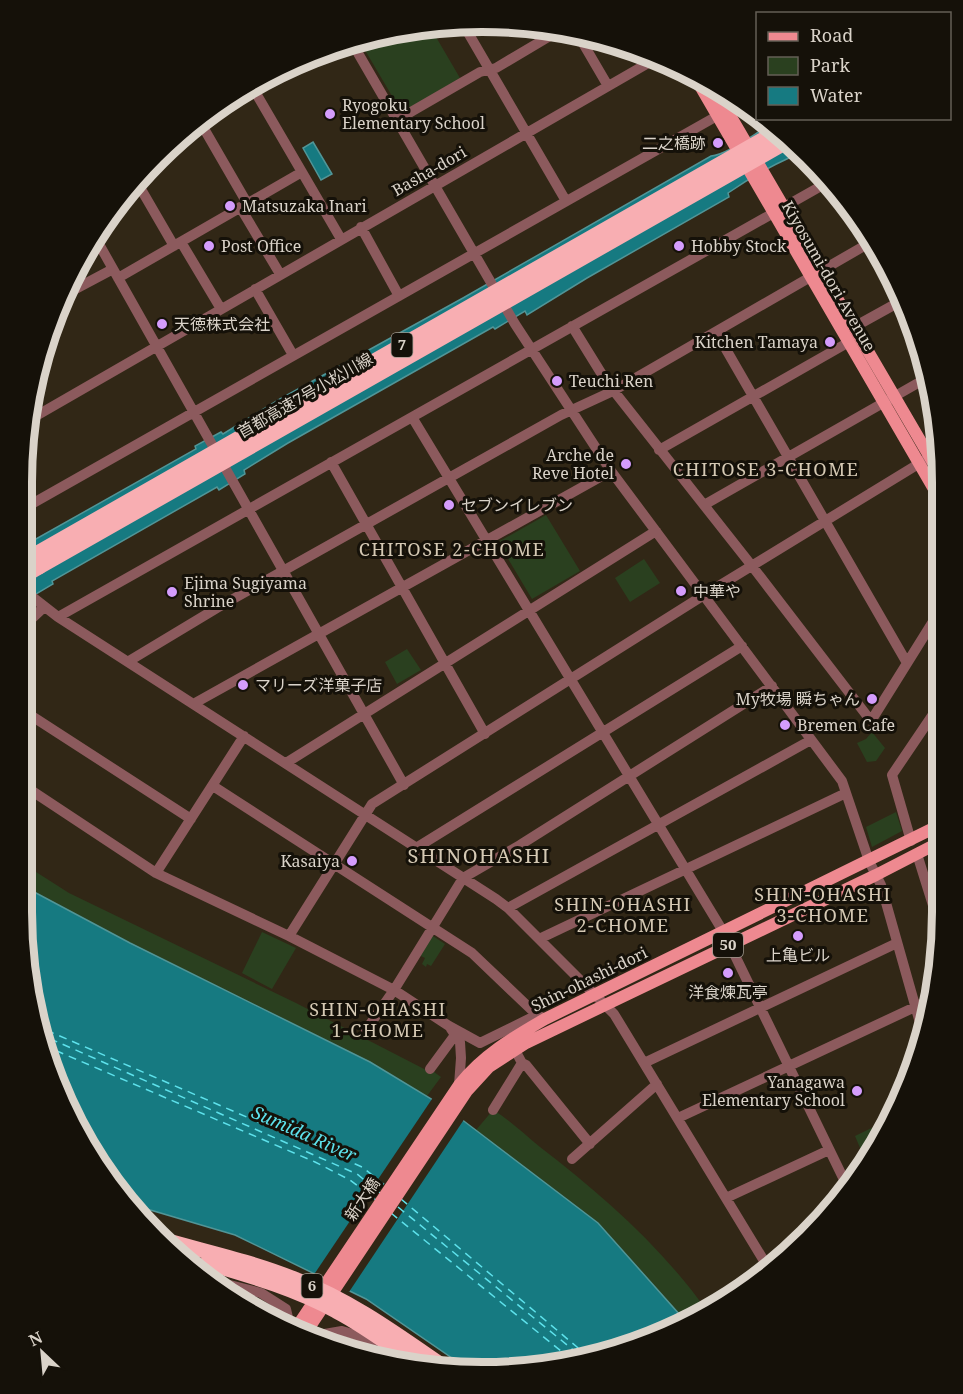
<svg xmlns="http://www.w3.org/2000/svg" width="963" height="1394" font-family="'Noto Serif','Noto Sans JP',serif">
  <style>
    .green { fill: #2a401f }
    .water { fill: #167a81; stroke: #519597; stroke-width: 1.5 }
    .pier { fill: #312716 }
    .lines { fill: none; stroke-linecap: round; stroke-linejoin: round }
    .ferry { stroke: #5de1eb; stroke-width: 1.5; stroke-dasharray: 8 6; stroke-linecap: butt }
    .minor { stroke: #8c5a5d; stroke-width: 10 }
    .major { stroke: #ee8990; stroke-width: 12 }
    .highway { stroke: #f8aeb2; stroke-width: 15 }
    .highway-bridge { stroke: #f8aeb2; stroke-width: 15 }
    .poi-dot { fill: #d49cfc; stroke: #151109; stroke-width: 2 }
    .labels { text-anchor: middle; stroke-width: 6; stroke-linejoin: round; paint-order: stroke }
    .shield { fill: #151109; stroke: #9f998f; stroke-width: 1.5 }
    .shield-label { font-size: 15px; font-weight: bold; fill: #dad3c9 }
    .poi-label { font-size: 16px; fill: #dad3c9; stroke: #151109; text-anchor: start }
    .street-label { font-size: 16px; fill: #dad3c9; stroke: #151109 }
    .neighbourhood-label { font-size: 18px; letter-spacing: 1.5px; fill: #d5c9b4; stroke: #151109 }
    .water-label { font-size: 18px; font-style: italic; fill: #5de1eb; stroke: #151109 }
    .quarter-label { font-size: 20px; letter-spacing: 1.5px; fill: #d5c9b4; stroke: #151109 }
    .rim { fill: none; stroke: #dad3c9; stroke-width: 8 }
  </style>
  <rect width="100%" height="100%" fill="#312716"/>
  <path class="green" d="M 421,25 L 429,25 L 460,78 L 402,113 L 359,40 Z
    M 546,515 L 580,571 L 532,599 L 498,542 Z
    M 644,559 L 660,583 L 630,602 L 615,578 Z
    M 407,649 L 421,670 L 397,684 L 385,662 Z
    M 872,732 L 885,748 L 876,761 L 867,762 L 857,743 L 866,739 Z
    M 896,812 L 902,831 L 872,847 L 866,827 Z
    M 22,863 L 69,893 L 296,1003 L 428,1071 L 430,1069 L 441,1077 L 427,1096 L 370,1062 L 130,943 L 21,885 Z
    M 262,932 L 296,948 L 272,989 L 242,973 Z
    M 433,936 L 445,944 L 431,966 L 427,964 L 426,967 L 422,964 L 425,958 L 419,955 L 430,938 Z
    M 493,1110 C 510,1120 524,1134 540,1147 C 601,1194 662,1247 707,1311 L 688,1324 L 598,1223 L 476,1130 Z
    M 894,1117 L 866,1162 L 855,1136 Z"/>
  <path class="water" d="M 770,124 L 805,156 L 794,162 L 791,157 C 769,167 748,179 728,193 L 729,197 L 587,278 L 527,315 L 525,311 L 495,329 L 493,327 L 288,443 L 244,470 L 245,474 L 219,490 L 217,487 L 52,581 L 53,584 L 26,600 L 27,544 L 196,449 L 195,446 L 221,432 L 223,434 L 280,399 L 463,298 L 711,156 C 726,155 756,134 770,124 Z
    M 313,142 L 332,174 L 321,180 L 303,148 Z
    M 21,885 L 130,943 L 370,1062 L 448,1109 L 598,1223 L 688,1324 L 542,1369 L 468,1369 L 366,1299 L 235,1235 L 130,1204 L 98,1168 L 37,1032 L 21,913 Z"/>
  <path class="pier" d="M 434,1096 L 465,1118 L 349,1292 L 313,1276 Z"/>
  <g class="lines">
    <path class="ferry" d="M 35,1022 L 46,1030 L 362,1167 L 386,1186
      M 37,1033 L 357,1174 L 380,1193
      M 43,1045 L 315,1162 L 350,1180 L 376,1200
      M 401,1199 L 577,1347 L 585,1356
      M 398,1207 L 572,1349 L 579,1358
      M 391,1213 L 572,1360"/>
    <path class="minor" d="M 463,24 L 566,201
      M 577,33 L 608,86
      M 351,41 L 515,324 L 611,471 L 842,781 L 869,861 L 881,885 L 924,1037
      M 250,83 L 341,239
      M 199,120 L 247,203
      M 397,120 L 480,72 L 496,68 L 560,30
      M 138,184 L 174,246
      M 240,207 L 280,274
      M 361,227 L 399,296
      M 95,237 L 404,785
      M 181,242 L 221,309
      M 118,278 L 302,172
      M 255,289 L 293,355
      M 66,294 L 113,269
      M 572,326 L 606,381 L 752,566 L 871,721 L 939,612
      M 854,327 L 901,301
      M 716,332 L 907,663
      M 412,417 L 724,933 L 849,1190
      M 29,420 L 657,58
      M 659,450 L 849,342
      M 331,462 L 485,734
      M 704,505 L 925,379
      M 28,506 L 717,116 L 725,106 L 736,100
      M 26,592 L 58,617 L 496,899 L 508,908 L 614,1014 L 769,1269
      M 58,617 L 830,181
      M 26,624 L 44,607
      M 129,661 L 217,608 L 561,415 L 613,391 L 871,242
      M 195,703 L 611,471
      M 24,711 L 191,819
      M 286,763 L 656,531
      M 23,785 L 156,873 L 289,936 L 394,990 L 449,1026 L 480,1043 L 537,1015 L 545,1019
      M 213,786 L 472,953 L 537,1015
      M 911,841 L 892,775 L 940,704
      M 416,848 L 742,646
      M 917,854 L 941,931
      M 156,873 L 244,736
      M 508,908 L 811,740
      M 289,936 L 372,804 L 704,595 L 938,452
      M 539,939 L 846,793
      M 451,1029 L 460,1042 L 461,1058 L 459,1085
      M 366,1030 L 394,990 L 463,878 L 520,845 L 772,686
      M 515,1050 L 522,1063 L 526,1065 L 590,1144
      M 644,1063 L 897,943
      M 430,1069 L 455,1035
      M 493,1110 L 522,1063
      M 678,1118 L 932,999
      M 572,1159 L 657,1084
      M 726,1198 L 829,1150
      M 214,1281 L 261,1293 L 286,1309 L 289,1322 L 286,1326
      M 311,1339 L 313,1336 L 342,1331 L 356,1335 L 398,1363"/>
    <path class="major" d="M 692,72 L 938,496
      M 713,86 L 938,471
      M 294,1331 L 459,1085 C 483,1055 512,1038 545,1019 L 940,825
      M 303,1337 L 467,1091 L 489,1067 L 526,1043 L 876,875 L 940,842"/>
    <path class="highway" d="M 27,574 L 39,567"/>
    <path class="highway-bridge" d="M 27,559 L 778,131
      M 39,567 L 788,141
      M 161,1239 C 206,1252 253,1262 297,1280 C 352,1301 399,1336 447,1369
      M 207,1263 C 251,1276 296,1289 336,1311 C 367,1327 395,1349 424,1369"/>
  </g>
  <g class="poi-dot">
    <circle cx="330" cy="114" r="6"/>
    <circle cx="718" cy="143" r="6"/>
    <circle cx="230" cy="206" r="6"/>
    <circle cx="209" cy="246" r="6"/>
    <circle cx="679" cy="246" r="6"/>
    <circle cx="162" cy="324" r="6"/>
    <circle cx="830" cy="342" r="6"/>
    <circle cx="557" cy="381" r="6"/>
    <circle cx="626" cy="464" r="6"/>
    <circle cx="449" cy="505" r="6"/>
    <circle cx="681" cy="591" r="6"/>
    <circle cx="172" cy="592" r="6"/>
    <circle cx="243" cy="685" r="6"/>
    <circle cx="872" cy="699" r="6"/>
    <circle cx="785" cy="725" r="6"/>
    <circle cx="352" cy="861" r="6"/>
    <circle cx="798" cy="936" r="6"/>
    <circle cx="728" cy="973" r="6"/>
    <circle cx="857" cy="1091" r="6"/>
  </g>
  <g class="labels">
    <g class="shield">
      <rect x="391.5" y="333" width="21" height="24" rx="4.5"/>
      <rect x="713" y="933" width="30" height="24" rx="4.5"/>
      <rect x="301.5" y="1274" width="21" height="24" rx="4.5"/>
    </g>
    <g class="shield-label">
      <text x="402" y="350">7</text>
      <text x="728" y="950">50</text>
      <text x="312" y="1291">6</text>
    </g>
    <g class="poi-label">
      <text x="342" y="111">Ryogoku<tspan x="342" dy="18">Elementary School</tspan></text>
      <text x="706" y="149" text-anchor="end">二之橋跡</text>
      <text x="242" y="212">Matsuzaka Inari</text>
      <text x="221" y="252">Post Office</text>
      <text x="691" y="252">Hobby Stock</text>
      <text x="174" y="330">天徳株式会社</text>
      <text x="818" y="348" text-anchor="end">Kitchen Tamaya</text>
      <text x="569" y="387">Teuchi Ren</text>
      <text x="614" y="461" text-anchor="end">Arche de<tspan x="614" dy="18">Reve Hotel</tspan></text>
      <text x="461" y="511">セブンイレブン</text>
      <text x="184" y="589">Ejima Sugiyama<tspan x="184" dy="18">Shrine</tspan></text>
      <text x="693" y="597">中華や</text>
      <text x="255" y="691">マリーズ洋菓子店</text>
      <text x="860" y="705" text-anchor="end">My牧場 瞬ちゃん</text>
      <text x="797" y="731">Bremen Cafe</text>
      <text x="340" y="867" text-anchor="end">Kasaiya</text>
      <text x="798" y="961" text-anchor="middle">上亀ビル</text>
      <text x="728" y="998" text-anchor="middle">洋食煉瓦亭</text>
      <text x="845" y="1088" text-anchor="end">Yanagawa<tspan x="845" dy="18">Elementary School</tspan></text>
    </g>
    <g class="street-label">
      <text transform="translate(429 171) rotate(-30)" y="6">Basha-dori</text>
      <text transform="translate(829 276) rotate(60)" y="6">Kiyosumi-dori Avenue</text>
      <text transform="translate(305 395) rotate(-30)" y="6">首都高速7号小松川線</text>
      <text transform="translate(589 979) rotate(-26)" y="6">Shin-ohashi-dori</text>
      <text transform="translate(362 1199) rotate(-56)" y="6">新大橋</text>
    </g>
    <g class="neighbourhood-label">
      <text x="766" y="476">CHITOSE 3-CHOME</text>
      <text x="452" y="556">CHITOSE 2-CHOME</text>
      <text x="823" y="901">SHIN-OHASHI<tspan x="823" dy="21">3-CHOME</tspan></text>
      <text x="623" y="911">SHIN-OHASHI<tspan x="623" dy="21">2-CHOME</tspan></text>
      <text x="378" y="1016">SHIN-OHASHI<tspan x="378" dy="21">1-CHOME</tspan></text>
    </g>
    <g class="water-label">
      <text transform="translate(304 1134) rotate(24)" y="6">Sumida River</text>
    </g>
    <g class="quarter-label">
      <text x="479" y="863">SHINOHASHI</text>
    </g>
  </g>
  <path d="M0 0H963V1394H0ZM482 32H482A450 450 0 0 1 932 482V912A450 450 0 0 1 482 1362H482A450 450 0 0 1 32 912V482A450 450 0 0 1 482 32Z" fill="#151109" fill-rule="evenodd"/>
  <path class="rim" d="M482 32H482A450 450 0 0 1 932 482V912A450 450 0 0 1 482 1362H482A450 450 0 0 1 32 912V482A450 450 0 0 1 482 32Z"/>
  <rect x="756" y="12" width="195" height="108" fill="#151109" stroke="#645f56" stroke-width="1.5"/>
  <rect x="768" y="32" width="30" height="9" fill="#ee8990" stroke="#645f56" stroke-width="1.5"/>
  <text x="810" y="42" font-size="18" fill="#dad3c9">Road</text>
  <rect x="768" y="57" width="30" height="18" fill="#2a401f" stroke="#645f56" stroke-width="1.5"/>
  <text x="810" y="72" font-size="18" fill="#dad3c9">Park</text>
  <rect x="768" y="87" width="30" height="18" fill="#167a81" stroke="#645f56" stroke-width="1.5"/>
  <text x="810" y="102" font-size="18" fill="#dad3c9">Water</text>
  <g transform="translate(42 1352) rotate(334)" stroke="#151109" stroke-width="4.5" paint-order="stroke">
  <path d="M0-4.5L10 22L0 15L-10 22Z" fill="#dad3c9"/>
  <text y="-9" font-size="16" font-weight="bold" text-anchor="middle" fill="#dad3c9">N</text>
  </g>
</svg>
